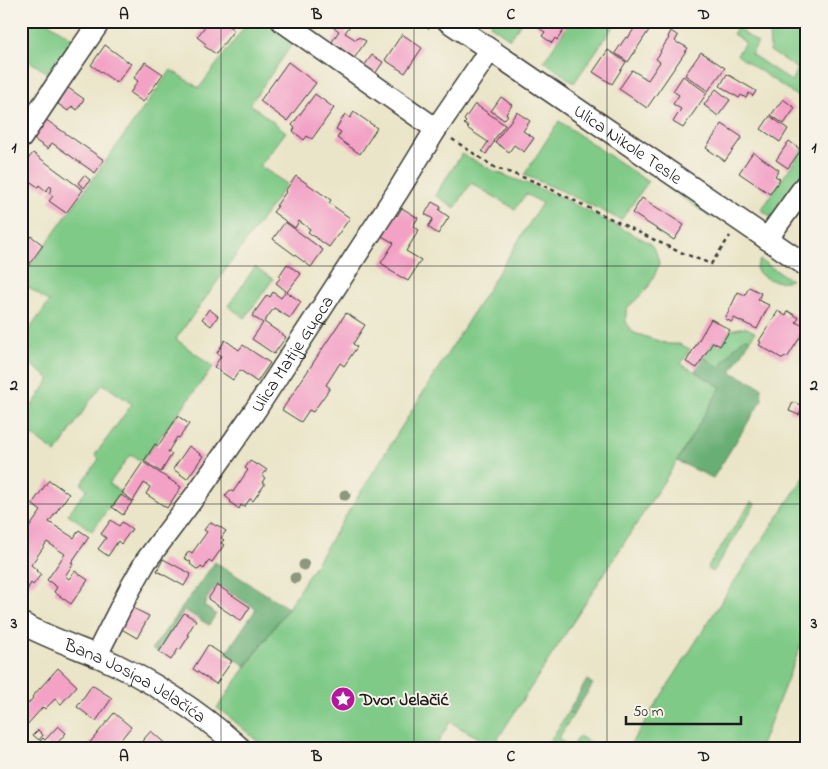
<svg xmlns="http://www.w3.org/2000/svg" width="828" height="769" font-family="'Indie Flower',sans-serif">
  <style>
    .green { fill: #80ca88; stroke: #4e7352 }
    .forest { fill: #68ae74; stroke: #426548 }
    .building { fill: #f3a2c6 }
    .lines { fill: none; stroke-linecap: round; stroke-linejoin: round }
    .minor-casing { stroke: #3b3a36; stroke-width: 24 }
    .path { stroke: #3b3a36; stroke-width: 2.5; stroke-dasharray: 4 4; stroke-linecap: butt }
    .minor { stroke: #fff; stroke-width: 21 }
    .tree { fill: #8c987e }
    .grid { fill: none; stroke: #1c1c1c; stroke-width: 1; stroke-opacity: 0.55 }
    .labels { text-anchor: middle; stroke-width: 4; stroke-linejoin: round; paint-order: stroke }
    .street-label { font-size: 18px; fill: #1c1c1c; stroke: #f7f3e8 }
    .poi-label { font-size: 18px; font-weight: bold; fill: #1c1c1c; stroke: #f7f3e8; text-anchor: start }
    .neatline { fill: none; stroke: #1c1c1c; stroke-width: 2 }
    .grid-label { font-size: 16px; text-anchor: middle; font-weight: bold; fill: #1c1c1c }
  </style>
  <rect width="100%" height="100%" fill="#f7f3e8"/>
  <filter id="ink" filterUnits="userSpaceOnUse"><feTurbulence type="fractalNoise" baseFrequency=".02" numOctaves="2"/><feDisplacementMap in="SourceGraphic" scale="10" xChannelSelector="R" yChannelSelector="G"/><feConvolveMatrix kernelMatrix="1 2 1 2 8 2 1 2 1" color-interpolation-filters="sRGB"/></filter>
  <filter id="wash" filterUnits="userSpaceOnUse"><feTurbulence type="fractalNoise" baseFrequency=".0096" numOctaves="4" result="noise"/><feDisplacementMap in="SourceGraphic" scale="20" xChannelSelector="R" yChannelSelector="G"/><feGaussianBlur stdDeviation="1.12" result="paint"/><feColorMatrix in="noise" values="0 0 0 0 0 0 0 0 0 0 0 0 0 0 0 0 0 1.4 0 .05"/><feComposite in="paint" operator="in"/></filter>
  <g filter="url(#wash)">
    <rect width="100%" height="100%" fill="#eae5c8"/>
    <path class="green" d="M 21,21 L 46,21 L 79,43 L 54,77 L 21,56 Z
      M 249,21 L 272,21 L 296,39 L 250,104 L 286,132 L 260,166 L 287,184 L 176,339 L 213,367 L 142,461 L 130,455 L 109,484 L 121,492 L 92,531 L 68,514 L 87,489 L 81,484 L 99,459 L 95,455 L 132,404 L 103,384 L 90,401 L 56,453 L 21,427 L 21,422 L 50,379 L 21,357 L 21,341 L 49,302 L 21,282 L 21,279 L 171,70 L 199,88 Z
      M 492,21 L 522,21 L 510,39 L 490,25 Z
      M 571,21 L 617,21 L 574,83 L 544,61 Z
      M 753,21 L 807,21 L 807,103 L 737,55 L 745,42 L 733,34 L 737,28 L 758,43 L 751,54 L 791,81 L 798,69 L 770,51 L 769,32 Z
      M 559,121 L 648,182 L 621,220 L 560,190 L 524,175 Z
      M 807,143 L 807,176 L 776,220 L 761,210 Z
      M 462,154 L 494,171 L 558,196 L 650,243 L 656,252 L 659,263 L 656,272 L 649,286 L 639,297 L 628,307 L 626,312 L 626,322 L 634,333 L 668,344 L 679,344 L 690,349 L 681,364 L 722,387 L 677,461 L 493,746 L 450,722 L 435,748 L 265,748 L 232,719 L 217,708 L 288,608 L 542,203 L 526,194 L 515,209 L 471,183 L 455,208 L 435,195 Z
      M 672,182 L 716,212 L 712,218 L 668,188 Z
      M 760,260 L 791,280 C 779,284 761,280 756,268 Z
      M 255,267 L 273,279 L 245,318 L 228,306 Z
      M 745,327 L 755,332 L 751,339 L 745,338 L 735,347 L 720,368 L 703,357 L 713,342 L 721,346 L 730,330 Z
      M 807,473 L 807,630 L 760,748 L 628,748 L 732,585 Z
      M 751,502 L 755,504 L 713,572 L 707,568 Z
      M 568,712 L 573,715 L 558,739 L 571,747 L 579,736 L 591,743 L 588,748 L 546,748 Z"/>
    <path class="forest" d="M 745,338 L 751,339 L 731,372 L 761,387 L 762,400 L 713,478 L 677,461 L 721,387 L 695,371 L 703,357 L 720,368 L 735,347 Z
      M 215,562 L 288,608 L 246,666 L 226,653 L 256,609 L 217,584 L 206,600 L 207,601 L 204,606 L 216,614 L 209,625 L 184,610 L 158,652 L 152,649 Z
      M 587,680 L 593,684 L 573,715 L 568,712 Z"/>
    <g id="blocks">
      <path class="building" d="M 209,21 L 230,21 L 227,25 L 234,30 L 216,54 L 204,46 L 206,44 L 197,37 Z
        M 324,21 L 353,21 L 345,33 L 356,40 L 359,37 L 366,41 L 353,60 L 331,43 L 339,31 Z
        M 539,21 L 570,21 L 557,40 L 555,38 L 552,43 L 542,36 L 545,32 L 536,26 Z
        M 639,21 L 655,21 L 628,62 L 615,53 L 626,37 L 628,38 Z
        M 671,31 L 678,36 L 675,41 L 679,44 L 679,43 L 688,48 L 647,108 L 619,89 L 632,70 L 648,80 L 660,62 L 656,59 L 661,52 L 660,51 L 669,38 L 668,37 Z
        M 402,34 L 422,48 L 405,73 L 385,60 Z
        M 105,45 L 131,64 L 117,83 L 91,65 Z
        M 608,50 L 626,62 L 612,84 L 593,72 Z
        M 701,52 L 725,68 L 708,91 L 685,75 Z
        M 372,55 L 383,62 L 375,74 L 364,66 Z
        M 145,62 L 163,74 L 143,102 L 130,93 L 138,81 L 134,78 Z
        M 288,62 L 316,83 L 287,121 L 260,101 Z
        M 727,74 L 756,91 L 753,96 L 749,93 L 746,98 L 741,95 L 739,98 L 720,86 Z
        M 683,76 L 707,93 L 683,128 L 673,122 L 681,109 L 673,104 L 679,95 L 673,91 Z
        M 64,85 L 84,99 L 77,110 L 72,106 L 68,111 L 58,104 L 61,99 L 57,96 Z
        M 716,89 L 730,100 L 718,116 L 704,105 Z
        M 315,94 L 334,108 L 312,139 L 307,136 L 304,140 L 293,131 L 295,128 L 292,125 Z
        M 501,97 L 512,105 L 506,114 L 508,115 L 504,120 L 491,111 Z
        M 783,99 L 795,108 L 784,124 L 771,115 Z
        M 475,104 L 505,125 L 493,141 L 494,142 L 486,154 L 482,151 L 488,142 L 467,128 L 469,127 L 464,124 L 466,122 L 464,120 Z
        M 354,112 L 377,128 L 360,154 L 337,138 L 341,132 L 336,129 L 345,114 L 350,118 Z
        M 517,112 L 530,121 L 523,131 L 534,138 L 524,152 L 514,145 L 509,152 L 495,142 Z
        M 770,116 L 788,129 L 780,142 L 761,129 Z
        M 42,117 L 104,160 L 95,173 L 52,143 L 48,149 L 29,136 Z
        M 722,124 L 742,137 L 725,161 L 706,148 Z
        M 789,141 L 801,150 L 788,168 L 776,160 Z
        M 753,152 L 779,170 L 775,176 L 780,179 L 770,194 L 739,173 Z
        M 33,153 L 83,190 L 66,213 L 49,201 L 53,196 L 49,193 L 52,188 L 50,186 L 46,191 L 39,185 L 38,187 L 21,175 L 21,168 Z
        M 84,175 L 90,180 L 84,188 L 78,183 Z
        M 296,176 L 331,200 L 329,203 L 350,218 L 329,247 L 308,232 L 310,229 L 299,221 L 295,228 L 273,212 L 278,206 L 276,206 L 286,192 L 285,191 Z
        M 642,198 L 684,225 L 674,240 L 632,213 Z
        M 432,202 L 441,207 L 439,210 L 449,217 L 438,234 L 428,227 L 433,219 L 425,214 Z
        M 402,208 L 418,218 L 413,226 L 419,230 L 406,251 L 421,260 L 408,281 L 389,270 L 390,269 L 381,263 L 394,243 L 380,235 L 394,214 L 397,216 Z
        M 285,222 L 323,250 L 311,267 L 273,239 Z
        M 31,236 L 43,245 L 28,266 L 21,261 L 21,250 Z
        M 287,264 L 301,274 L 287,292 L 301,302 L 290,318 L 274,308 L 264,322 L 286,337 L 274,354 L 252,339 L 263,323 L 252,316 L 267,295 L 270,297 L 273,292 L 281,298 L 286,291 L 276,283 L 281,277 L 279,276 Z
        M 749,287 L 761,293 L 758,300 L 769,305 L 757,329 L 734,318 L 732,322 L 725,319 L 738,292 L 745,295 Z
        M 209,309 L 218,316 L 211,326 L 202,319 Z
        M 778,311 L 786,316 L 788,311 L 799,318 L 796,322 L 806,328 L 787,358 L 785,357 L 783,359 L 759,345 L 761,342 L 759,341 Z
        M 346,313 L 365,325 L 353,344 L 357,347 L 344,366 L 340,363 L 326,385 L 330,388 L 313,412 L 309,410 L 301,422 L 282,410 Z
        M 711,319 L 730,330 L 720,346 L 713,342 L 697,368 L 686,362 Z
        M 225,340 L 239,350 L 243,345 L 270,363 L 257,382 L 240,370 L 233,380 L 214,367 L 221,356 L 217,353 Z
        M 793,402 L 803,406 L 799,415 L 789,411 Z
        M 178,416 L 189,424 L 179,438 L 177,437 L 168,452 L 172,454 L 161,472 L 144,461 L 155,444 L 158,446 Z
        M 189,446 L 203,456 L 187,479 L 173,469 Z
        M 250,461 L 257,465 L 258,464 L 267,470 L 262,476 L 265,478 L 262,482 L 265,484 L 253,501 L 250,499 L 244,507 L 241,505 L 239,509 L 230,502 L 231,501 L 225,496 L 230,490 L 233,492 L 248,470 L 245,468 Z
        M 143,462 L 181,487 L 167,508 L 146,494 L 150,487 L 144,483 L 133,501 L 122,493 Z
        M 49,480 L 69,494 L 49,522 L 74,538 L 79,530 L 89,537 L 71,563 L 73,564 L 65,576 L 69,579 L 75,571 L 88,580 L 71,604 L 54,592 L 57,587 L 47,580 L 65,554 L 47,542 L 31,565 L 37,570 L 36,571 L 41,574 L 33,585 L 31,583 L 26,592 L 21,589 L 22,562 L 21,546 L 28,536 L 25,533 L 41,511 L 32,504 Z
        M 121,495 L 132,502 L 123,515 L 112,507 Z
        M 111,520 L 119,526 L 122,522 L 132,529 L 121,544 L 118,541 L 108,556 L 98,549 L 106,538 L 101,534 Z
        M 210,522 L 216,526 L 217,525 L 226,531 L 221,538 L 224,540 L 221,543 L 224,545 L 212,562 L 209,560 L 204,569 L 201,567 L 198,570 L 190,564 L 191,562 L 184,558 L 189,551 L 192,553 L 207,532 L 204,530 Z
        M 163,559 L 191,574 L 184,586 L 157,571 Z
        M 217,585 L 250,607 L 241,621 L 208,599 Z
        M 129,606 L 149,616 L 137,638 L 118,627 Z
        M 184,613 L 196,620 L 187,635 L 189,636 L 180,650 L 178,649 L 171,660 L 159,652 Z
        M 208,645 L 232,661 L 216,684 L 193,669 Z
        M 58,668 L 77,686 L 61,704 L 55,699 L 45,709 L 43,707 L 25,727 L 24,725 L 21,728 L 21,712 L 33,698 L 32,697 Z
        M 92,685 L 112,698 L 96,721 L 77,707 Z
        M 114,713 L 131,727 L 114,748 L 91,748 L 88,745 Z
        M 58,726 L 66,733 L 53,748 L 50,748 L 43,741 L 42,743 L 40,741 L 43,738 L 45,740 Z
        M 38,730 L 43,735 L 39,740 L 33,735 Z
        M 151,731 L 170,748 L 136,748 Z"/>
    </g>
  </g>
  <g filter="url(#ink)">
    <use href="#blocks" fill-opacity="0" stroke="#3b3a36" stroke-width="1"/>
    <g class="lines">
      <defs>
        <g id="minor">
          <path d="M 282,21 L 436,129"/>
          <path id="s1" d="M 448,21 L 807,266"/>
          <path d="M 21,138 L 59,81 L 100,21"/>
          <path d="M 767,239 L 807,183"/>
          <path id="s2" d="M 21,623 C 45,636 70,645 95,655 C 148,678 198,710 240,748"/>
          <path id="s3" d="M 96,656 L 130,589 L 146,561 L 198,492 L 254,412 L 398,191 L 436,129 L 490,50"/>
        </g>
      </defs>
      <use href="#minor" class="minor-casing"/>
      <path class="path" d="M 420,21 L 431,29
        M 452,139 L 494,167 L 536,182 L 675,250 L 711,264 L 730,236"/>
      <use href="#minor" class="minor"/>
    </g>
    <g class="tree">
      <circle cx="345" cy="495" r="5.5"/>
      <circle cx="304" cy="565" r="5.5"/>
      <circle cx="295" cy="578" r="5.5"/>
    </g>
  </g>
  <path class="grid" d="M 221,21 L 221,748M 414,21 L 414,748M 607,21 L 607,748M 21,266 L 807,266M 21,504 L 807,504"/>
  <defs>
    <symbol id="sight-disc" viewBox="-11 -11 22 22"><circle r="9.5" fill="#b5179e" stroke="#f7f3e8"/><path d="M0-6L1.8-2.2L6-1.7L2.9 1.2L3.7 5.4L0 3.3L-3.7 5.4L-2.9 1.2L-6-1.7L-1.8-2.2Z" fill="#fff"/></symbol>
  </defs>
  <g fill-rule="evenodd">
    <use href="#sight-disc" x="329" y="685" width="28" height="28"/>
  </g>
  <g class="labels">
    <g class="street-label">
      <text dy="6" stroke="none"><textPath href="#s1" startOffset="218">Ulica Nikole Tesle</textPath></text>
      <text dy="6" stroke="none"><textPath href="#s3" startOffset="361">Ulica Matije Gupca</textPath></text>
      <text dy="6" stroke="none"><textPath href="#s2" startOffset="128">Bana Josipa Jelačića</textPath></text>
    </g>
    <g class="poi-label">
      <text x="360" y="705">Dvor Jelačić</text>
    </g>
  </g>
  <rect width="828" height="769" fill="none" stroke="#f7f3e8" stroke-width="55"/>
  <path d="M626 716v8h115v-8" fill="none" stroke="#1c1c1c" stroke-width="2.5"/>
  <text x="633" y="716" font-size="15" fill="#1c1c1c" stroke="#f7f3e8" stroke-width="4" paint-order="stroke">50 m</text>
  <rect x="28" y="28" width="772" height="714" class="neatline"/>
  <g class="grid-label">
    <text x="124" y="19">A</text>
    <text x="317" y="19">B</text>
    <text x="511" y="19">C</text>
    <text x="704" y="19">D</text>
    <text x="14" y="152">1</text>
    <text x="814" y="152">1</text>
    <text x="14" y="390">2</text>
    <text x="814" y="390">2</text>
    <text x="14" y="628">3</text>
    <text x="814" y="628">3</text>
    <text x="124" y="761">A</text>
    <text x="317" y="761">B</text>
    <text x="511" y="761">C</text>
    <text x="704" y="761">D</text>
  </g>
</svg>
